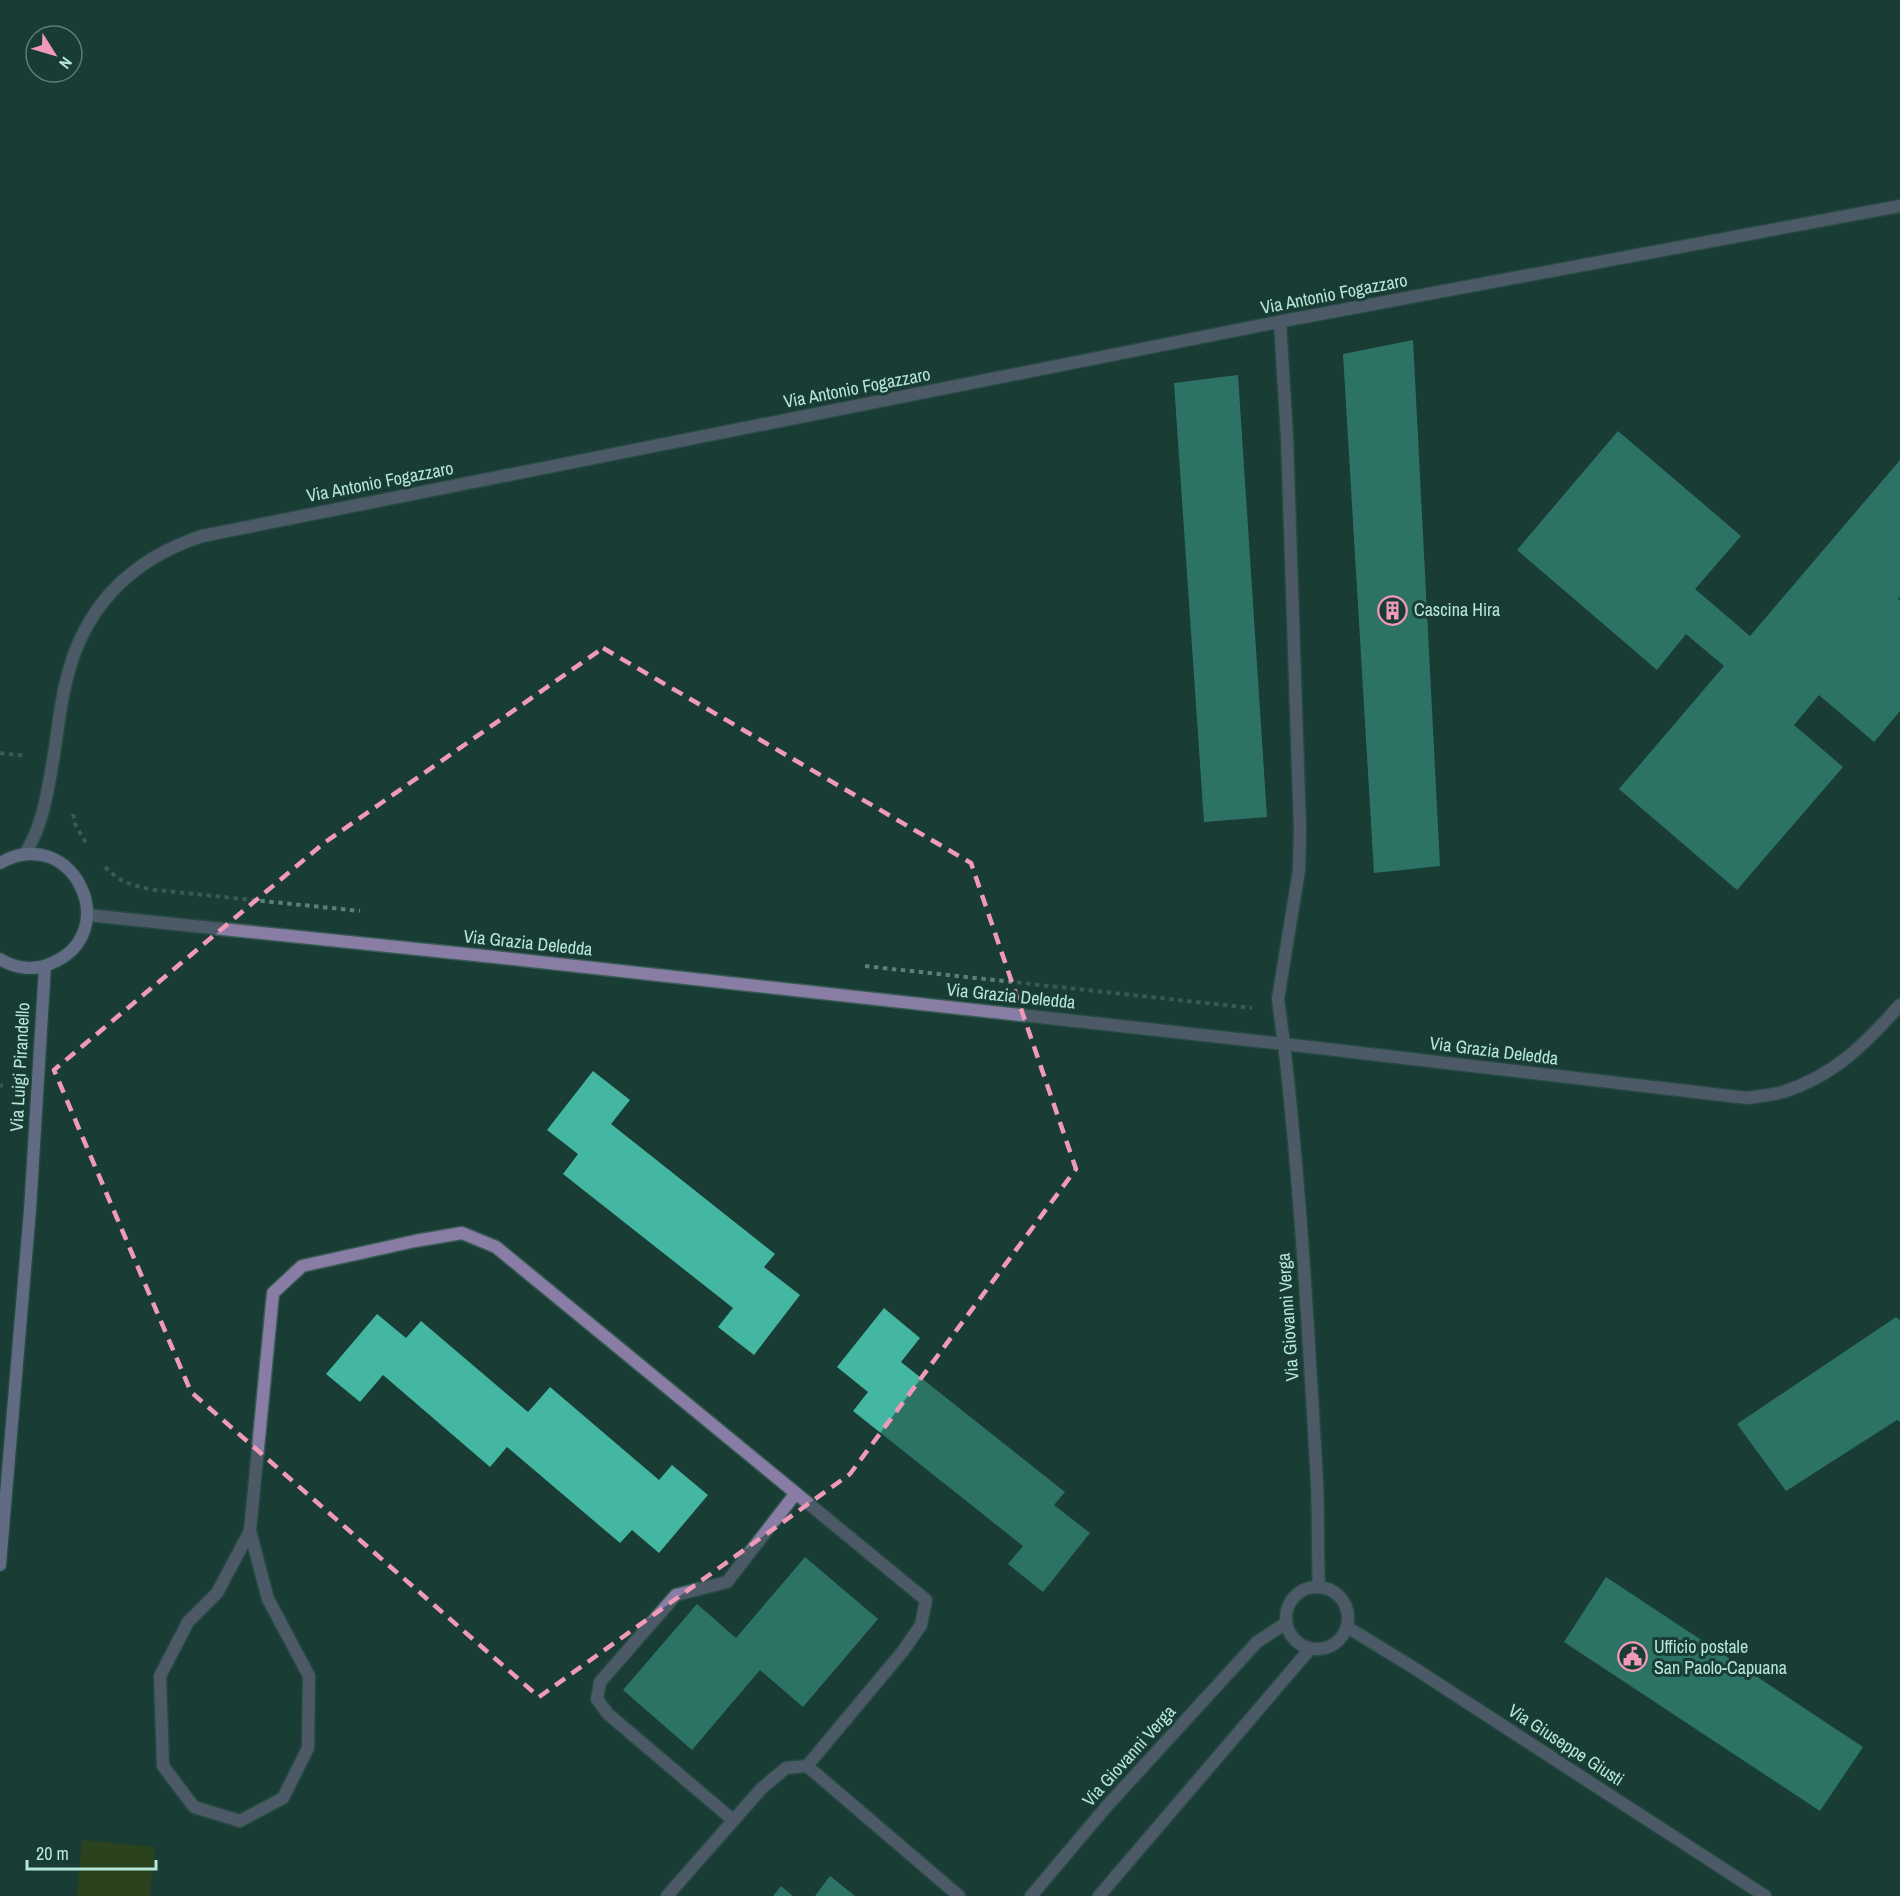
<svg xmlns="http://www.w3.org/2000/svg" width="1900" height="1896" font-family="'Archivo Narrow',sans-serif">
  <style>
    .green { fill: #3f4901 }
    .building { fill: #43b7a1 }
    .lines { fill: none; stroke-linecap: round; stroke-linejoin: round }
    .lane-casing { stroke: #355b53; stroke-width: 15 }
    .street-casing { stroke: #355b53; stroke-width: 15 }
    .secondary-casing { stroke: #355b53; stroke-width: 15 }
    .path { stroke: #578076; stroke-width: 4; stroke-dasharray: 4.5 4.5; stroke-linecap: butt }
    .lane { stroke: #897da5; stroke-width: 12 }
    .street { stroke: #897da5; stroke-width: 12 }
    .secondary { stroke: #b8a5e5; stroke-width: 12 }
    .marked { fill: none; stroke: #f09ab7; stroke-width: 4.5; stroke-dasharray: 12 8; stroke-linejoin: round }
    .labels { text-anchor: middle; stroke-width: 6; stroke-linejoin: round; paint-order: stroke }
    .street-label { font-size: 18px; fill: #b5e7da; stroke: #193c35 }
    .poi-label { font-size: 18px; fill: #b5e7da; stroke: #193c35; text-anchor: start }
  </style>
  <rect width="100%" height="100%" fill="#193c35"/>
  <path class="green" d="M 82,1840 L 155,1847 L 150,1896 L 77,1896 Z"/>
  <path class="building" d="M 1413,340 L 1440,866 L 1374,873 L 1343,354 Z
    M 1238,375 L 1267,817 L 1204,822 L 1174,383 Z
    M 1618,431 L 1741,536 L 1695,589 L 1750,636 L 1900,460 L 1900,596 L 1898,599 L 1900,601 L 1900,711 L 1874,742 L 1819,695 L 1794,725 L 1843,767 L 1737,890 L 1619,789 L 1724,666 L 1686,634 L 1657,670 L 1517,550 Z
    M 593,1071 L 630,1100 L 611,1124 L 775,1254 L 764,1267 L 800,1295 L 754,1355 L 718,1327 L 733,1308 L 563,1174 L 578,1154 L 547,1130 Z
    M 884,1308 L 920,1338 L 901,1362 L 1065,1492 L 1054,1505 L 1090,1533 L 1043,1592 L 1008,1564 L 1023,1546 L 853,1411 L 868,1392 L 837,1367 Z
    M 377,1314 L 406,1338 L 421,1321 L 528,1412 L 550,1387 L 659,1480 L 672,1465 L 708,1495 L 659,1553 L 632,1530 L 620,1543 L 507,1447 L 490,1467 L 383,1375 L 360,1402 L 326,1374 Z
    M 1896,1317 L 1900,1320 L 1900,1422 L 1897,1420 L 1786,1491 L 1737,1424 Z
    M 805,1557 L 878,1619 L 803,1707 L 760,1670 L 692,1750 L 623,1690 L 697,1604 L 736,1638 Z
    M 1606,1577 L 1863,1747 L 1820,1811 L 1564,1642 Z
    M 830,1876 L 855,1896 L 815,1896 Z
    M 781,1886 L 793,1896 L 773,1896 Z"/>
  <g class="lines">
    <defs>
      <path id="lane" d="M 1280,322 L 1287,438 L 1300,829 L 1299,870 L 1278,999 L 1284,1044
        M 250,1531 L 217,1593 L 188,1622 L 160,1676 L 163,1766 L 194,1807 L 240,1821 L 283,1798 L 308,1748 L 309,1676 L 268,1599 L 250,1531 L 273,1293 L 302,1266 L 415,1241 L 462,1233 L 496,1247 L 926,1600 L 921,1625 L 903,1651 L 807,1766 L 959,1896
        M 733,1820 L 608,1714 L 597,1699 L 600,1682 L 676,1595 L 727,1582 L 796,1493
        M 667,1896 L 762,1788 L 786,1768 L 807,1766"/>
      <path id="street" d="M 25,854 C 44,823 48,789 54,754 C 58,730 60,705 66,682 C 83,607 130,560 202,536 L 1283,321 L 1900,206
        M 87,915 L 485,956 L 1284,1044 L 1747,1098 C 1759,1096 1772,1095 1783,1092 C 1834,1076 1866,1043 1900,1005
        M 1284,1044 C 1300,1183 1308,1325 1316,1465 C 1319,1505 1317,1546 1319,1587
        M1286 1618a31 31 0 1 1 62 0a31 31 0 1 1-62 0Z
        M 1347,1627 L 1414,1668 L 1765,1896
        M 1031,1896 L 1107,1806 L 1257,1642 L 1286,1623
        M 1099,1896 L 1310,1649"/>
      <path id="secondary" d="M 0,863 C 72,822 125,932 52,963 C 35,971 16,969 0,959
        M 0,1565 L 30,1210 L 45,966"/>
    </defs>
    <use href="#lane" class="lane-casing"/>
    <use href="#street" class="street-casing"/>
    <use href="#secondary" class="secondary-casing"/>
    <path class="path" d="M 0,753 L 26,756
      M 73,814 L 75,824 L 87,845
      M 105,867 C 122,884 134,886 156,890 L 360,911
      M 865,966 L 1252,1008
      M 0,1085 L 3,1086"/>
    <use href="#lane" class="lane"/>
    <use href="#street" class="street"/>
    <use href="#secondary" class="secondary"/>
  </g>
  <path d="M0 0H1900V1896H0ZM 603,648 L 971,863 L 1076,1169 L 850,1474 L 539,1697 L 191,1392 L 54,1070 L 324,843 Z" fill="#193c35" fill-opacity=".55" fill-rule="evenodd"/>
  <path class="marked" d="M 603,648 L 971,863 L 1076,1169 L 850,1474 L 539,1697 L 191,1392 L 54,1070 L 324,843 Z"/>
  <defs>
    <symbol id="building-ring" viewBox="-11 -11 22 22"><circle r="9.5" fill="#193c35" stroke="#f09ab7" stroke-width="1.5"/><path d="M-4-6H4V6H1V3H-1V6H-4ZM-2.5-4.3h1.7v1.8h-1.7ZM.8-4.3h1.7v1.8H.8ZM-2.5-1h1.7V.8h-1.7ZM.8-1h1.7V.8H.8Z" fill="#f09ab7"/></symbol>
    <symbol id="civic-ring" viewBox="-11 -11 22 22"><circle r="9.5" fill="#193c35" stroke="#f09ab7" stroke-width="1.5"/><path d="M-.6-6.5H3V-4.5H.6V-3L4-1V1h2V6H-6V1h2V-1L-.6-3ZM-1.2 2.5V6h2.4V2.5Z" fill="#f09ab7"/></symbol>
  </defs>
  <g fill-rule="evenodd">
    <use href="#building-ring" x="1376" y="594" width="33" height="33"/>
    <use href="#civic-ring" x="1616" y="1640" width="33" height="33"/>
  </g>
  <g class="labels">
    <g class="street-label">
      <text transform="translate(1334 294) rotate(-11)" y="6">Via Antonio Fogazzaro</text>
      <text transform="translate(857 388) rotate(-11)" y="6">Via Antonio Fogazzaro</text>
      <text transform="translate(380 482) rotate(-11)" y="6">Via Antonio Fogazzaro</text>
      <text transform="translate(528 943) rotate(6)" y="6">Via Grazia Deledda</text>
      <text transform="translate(1011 996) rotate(6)" y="6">Via Grazia Deledda</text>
      <text transform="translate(1494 1051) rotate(7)" y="6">Via Grazia Deledda</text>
      <text transform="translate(20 1067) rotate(-87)" y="6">Via Luigi Pirandello</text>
      <text transform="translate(1288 1317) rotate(-94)" y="6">Via Giovanni Verga</text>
      <text transform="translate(1566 1745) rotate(33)" y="6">Via Giuseppe Giusti</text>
      <text transform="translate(1129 1756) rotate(-48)" y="6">Via Giovanni Verga</text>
    </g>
    <g class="poi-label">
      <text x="1414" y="616">Cascina Hira</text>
      <text x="1654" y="1653">Ufficio postale<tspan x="1654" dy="21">San Paolo-Capuana</tspan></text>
    </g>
  </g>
  <g transform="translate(54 54) rotate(127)"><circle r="28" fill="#193c35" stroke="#578077" stroke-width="1.5"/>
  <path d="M0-4.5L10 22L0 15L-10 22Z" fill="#f09ab7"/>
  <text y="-9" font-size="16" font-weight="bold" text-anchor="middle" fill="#b5e7da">N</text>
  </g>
  <path d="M27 1860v9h129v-9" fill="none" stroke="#b5e7da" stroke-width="3"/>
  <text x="36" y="1860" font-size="18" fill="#b5e7da" stroke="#193c35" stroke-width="4.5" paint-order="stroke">20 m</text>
</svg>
